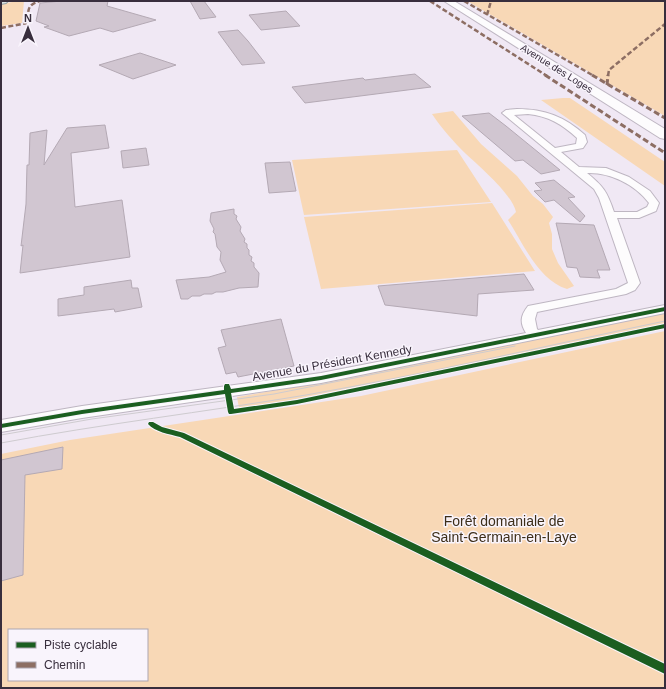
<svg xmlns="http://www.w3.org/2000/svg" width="666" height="689" font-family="Helvetica,sans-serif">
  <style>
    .green { fill: #f8d8b6; fill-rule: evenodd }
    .building { fill: #d1c6d1; stroke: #b4a9b4 }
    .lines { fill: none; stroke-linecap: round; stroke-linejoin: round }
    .street-casing { stroke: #beb6c2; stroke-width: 2 }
    .secondary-casing { stroke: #beb6c2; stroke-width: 2 }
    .primary-casing { stroke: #95a2a8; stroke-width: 2 }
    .street { fill: #fdfcfd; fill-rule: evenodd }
    .secondary { fill: #fdfcfd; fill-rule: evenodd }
    .primary { fill: #d9e2e4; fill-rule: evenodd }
    .tram { stroke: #cecbcf; stroke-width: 1 }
    .quiet-far1 { stroke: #8d6e63; stroke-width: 2.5; stroke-dasharray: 5 2.5; stroke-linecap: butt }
    .quiet { stroke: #8d6e63; stroke-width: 3; stroke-dasharray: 6 3; stroke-linecap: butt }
    .cycleway-casing { stroke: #f9f4fc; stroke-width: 2 }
    .cycleway { fill: #1b5e20; fill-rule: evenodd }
    .labels { text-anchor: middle; stroke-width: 3; stroke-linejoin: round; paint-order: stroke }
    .far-street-label { font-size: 10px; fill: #382e3d; stroke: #f9f4fc }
    .street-label { font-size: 12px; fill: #382e3d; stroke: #f9f4fc }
    .near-park-label { font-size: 14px; fill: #3d2e19; stroke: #f9f4fc }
  </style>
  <rect width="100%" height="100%" fill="#f0e8f4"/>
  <path class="green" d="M 18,1 L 24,1 L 22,23 L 1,26 L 1,4 Z
    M 467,1 L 665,1 L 665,116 Z
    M 563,98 L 570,98 L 665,162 L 665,186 L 541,100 Z
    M 453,111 L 481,144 L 517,176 L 533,196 L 543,204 L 553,217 L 549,223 L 552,234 L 552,249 L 558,263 L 574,286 L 567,289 C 538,280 523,243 508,220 L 516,212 C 512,194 480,167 466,154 C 453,141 442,129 432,114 Z
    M 457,150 L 491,202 L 304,215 L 292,160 Z
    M 492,203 L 535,271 L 321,289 L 304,217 Z
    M 665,313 L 665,324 L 286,401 L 239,408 L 237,397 L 336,380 Z
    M 665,331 L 665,688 L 1,688 L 1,454 L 70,440 L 361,396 ZM 9,630 L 147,630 L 147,680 L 9,680 Z"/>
  <path class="building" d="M 62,1 L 108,1 L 107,6 L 156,20 L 113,32 L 100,28 L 69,36 L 44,27 L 49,26 L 36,21 L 40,3 Z
    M 190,1 L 204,1 L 216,17 L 200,19 Z
    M 286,11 L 300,26 L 261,30 L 249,15 Z
    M 238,30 L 248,41 L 265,63 L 242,65 L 218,32 Z
    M 140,53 L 176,65 L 133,79 L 99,65 Z
    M 415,74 L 431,87 L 305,103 L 292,87 L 363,78 L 365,80 Z
    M 489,113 L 506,126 L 560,170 L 541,174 L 523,160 L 515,161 L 462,116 Z
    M 105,125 L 109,148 L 71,153 L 75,207 L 122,200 L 130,257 L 20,273 L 23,245 L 21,246 L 26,204 L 27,165 L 29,165 L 30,133 L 47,130 L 44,165 L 67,128 Z
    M 146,148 L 149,165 L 123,168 L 121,151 Z
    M 290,162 L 296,191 L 269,193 L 265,163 Z
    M 554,180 L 575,197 L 568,198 L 585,216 L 580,222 L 554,200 L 545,202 L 534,191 L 542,190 L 535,183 Z
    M 234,209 L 234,214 L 237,216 L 236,219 L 241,227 L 240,231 L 245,239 L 244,242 L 247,244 L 247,248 L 249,250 L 249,255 L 252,257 L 251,261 L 254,263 L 254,267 L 259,273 L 258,287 L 239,288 L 223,292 L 216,292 L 212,294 L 204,294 L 200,296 L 192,296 L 188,299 L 181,299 L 176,280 L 209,277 L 226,272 L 220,260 L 221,252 L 217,247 L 215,234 L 213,232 L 214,229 L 210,221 L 211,213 Z
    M 556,223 L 594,225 L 610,270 L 597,270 L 600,278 L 580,277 L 577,268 L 567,267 Z
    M 524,274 L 534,290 L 478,294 L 477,316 L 385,305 L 378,286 Z
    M 131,280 L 132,288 L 138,288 L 142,307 L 115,312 L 114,309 L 58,316 L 58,299 L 84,295 L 84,287 Z
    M 281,319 L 294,366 L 238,377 L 236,372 L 226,374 L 218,348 L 226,346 L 221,330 Z
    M 63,447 L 62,469 L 25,475 L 23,575 L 1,581 L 1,460 Z"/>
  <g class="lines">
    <defs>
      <path id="street" d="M 517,109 C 545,109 565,117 585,135 L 587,142 L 583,148 L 561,152 L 579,167 L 606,168 L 629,177 L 650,191 L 659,203 L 656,211 L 639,218 L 617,218 L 640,283 L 635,290 L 626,294 L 537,312 L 535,319 L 537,329 L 538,330 L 665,305 L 665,313 L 321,383 L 82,418 L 1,432 L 1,420 L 82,406 L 321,373 L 526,333 C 519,322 521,315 528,306 L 616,289 L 628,283 L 599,198 L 594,189 L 502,113 L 506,110 ZM 528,114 C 548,116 562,124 577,138 L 576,144 L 555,148 L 514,115 ZM 587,173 C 609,172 635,184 649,203 L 647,207 L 637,212 L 614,212 C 607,191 603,186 587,173 Z"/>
      <path id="secondary" d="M 444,1 L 454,1 L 665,129 L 665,139 L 660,138 Z"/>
      <path id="primary" d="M 1,1 L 8,1 L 6,3 L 1,4 Z"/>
    </defs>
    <use href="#street" class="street-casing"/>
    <use href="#secondary" class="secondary-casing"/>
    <use href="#primary" class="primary-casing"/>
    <use href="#street" class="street"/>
    <use href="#secondary" class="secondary"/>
    <use href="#primary" class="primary"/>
    <path class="tram" d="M 1,435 L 92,419 L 274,394 L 515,346
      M 1,443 C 102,424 205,412 306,395 C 426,374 545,346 665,321"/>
    <path class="quiet-far1" d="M 430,1 L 547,76
      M 464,1 L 594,76
      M 487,15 L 491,1
      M 1,28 L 27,23 C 29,10 26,5 40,1
      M 608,76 L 609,70 L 665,24"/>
    <path class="quiet" d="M 545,75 L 665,153
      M 592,75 L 665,118
      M 607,85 L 608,75"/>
    <defs>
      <path id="cycleway" d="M 665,307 L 665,311 L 321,380 L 231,393 L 234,409 L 297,400 L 665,324 L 665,328 L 297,404 L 231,414 L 229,414 L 228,412 L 225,394 L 82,414 L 1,428 L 1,424 L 82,410 L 224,390 L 224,386 L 225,384 L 229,384 L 231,389 L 321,376 Z
        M 149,422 L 153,422 L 162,427 L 184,433 L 665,664 L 665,674 L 180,437 C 169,434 155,432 148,424 Z"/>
    </defs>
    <use href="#cycleway" class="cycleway-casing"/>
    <use href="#cycleway" class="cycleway"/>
  </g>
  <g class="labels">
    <g class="far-street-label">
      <text transform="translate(557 68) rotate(32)" y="4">Avenue des Loges</text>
    </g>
    <g class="street-label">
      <text transform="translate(332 363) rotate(-10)" y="4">Avenue du Président Kennedy</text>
    </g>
    <g class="near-park-label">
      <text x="504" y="526">Forêt domaniale de<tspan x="504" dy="16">Saint-Germain-en-Laye</tspan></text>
    </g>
  </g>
  <rect width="666" height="689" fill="none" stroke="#382e3d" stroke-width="4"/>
  <rect x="8" y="629" width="140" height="52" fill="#f9f4fc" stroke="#aca5b0"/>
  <rect x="16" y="642" width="20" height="6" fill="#1b5e20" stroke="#aca5b0"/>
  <text x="44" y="649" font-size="12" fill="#382e3d">Piste cyclable</text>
  <rect x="16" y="662" width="20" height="6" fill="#8d6e63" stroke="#aca5b0"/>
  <text x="44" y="669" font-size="12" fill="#382e3d">Chemin</text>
  <g transform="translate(28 28)" stroke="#f9f4fc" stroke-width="3" paint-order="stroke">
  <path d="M0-3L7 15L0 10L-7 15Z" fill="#382e3d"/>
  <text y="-6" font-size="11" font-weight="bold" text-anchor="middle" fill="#382e3d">N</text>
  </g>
</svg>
